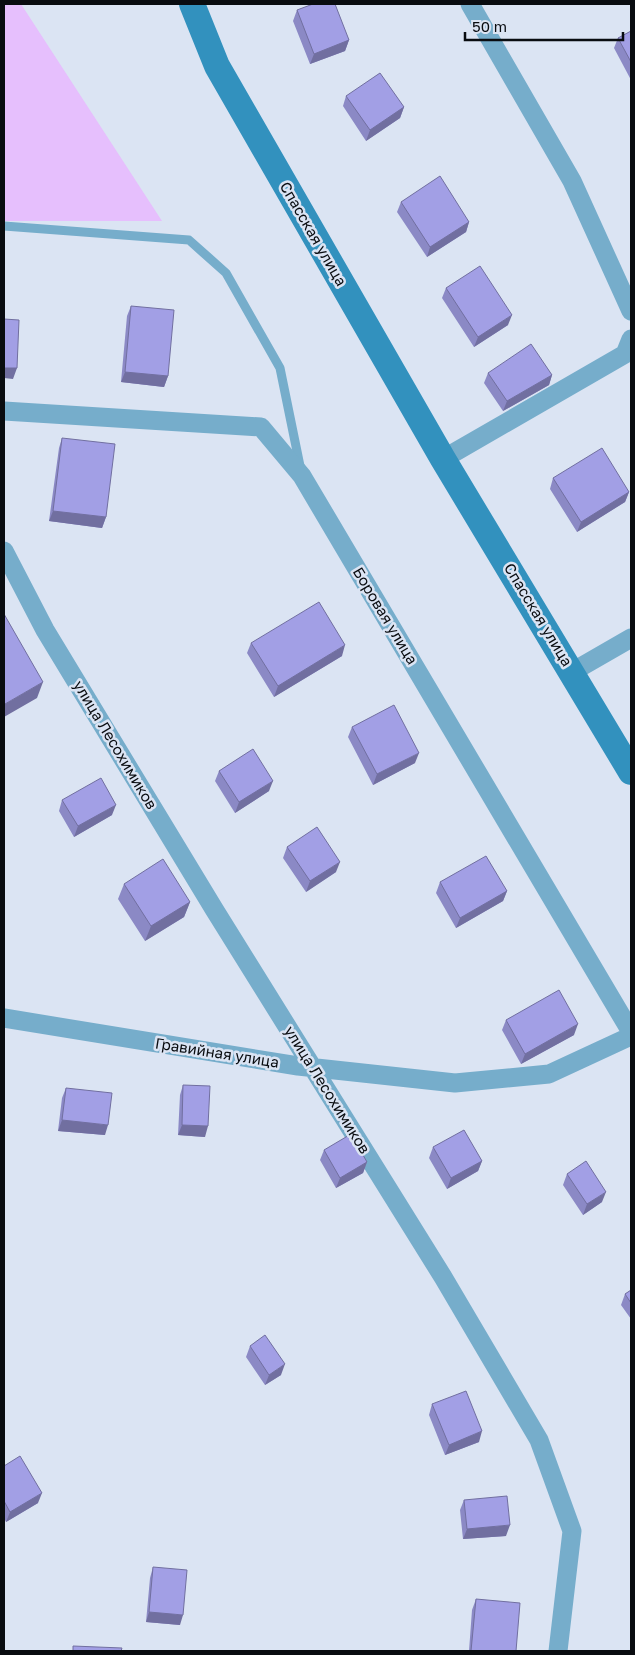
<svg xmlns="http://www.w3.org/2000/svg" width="635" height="1655" font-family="'Golos Text',sans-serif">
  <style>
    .green { fill: #e6bffd }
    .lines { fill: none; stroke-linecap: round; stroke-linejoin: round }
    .lane { stroke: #76adcb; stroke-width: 9 }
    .street { stroke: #76adcb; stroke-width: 19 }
    .secondary { stroke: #3291be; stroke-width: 26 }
    .wall { fill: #8b89c5 }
    .shaded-wall { fill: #716fa0 }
    .building { fill: #a29fe5; stroke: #716fa0 }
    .labels { text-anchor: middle; stroke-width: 5; stroke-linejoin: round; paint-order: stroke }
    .street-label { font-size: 15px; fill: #090c10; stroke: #dbe4f3 }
  </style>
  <rect width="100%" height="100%" fill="#dbe4f3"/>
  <path class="green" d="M 4,4 L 21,4 L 162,221 L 4,221 Z"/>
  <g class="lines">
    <path class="lane" d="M 4,226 L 189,240 L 226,273 L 280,368 L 300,466"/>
    <path class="street" d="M 470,4 L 572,181 L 631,311
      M 4,411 L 261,427 L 302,476 L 631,1032
      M 443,459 L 625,354 L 631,339
      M 4,551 L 45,630 L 214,909 L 443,1277 L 539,1440 L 572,1531 L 558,1651
      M 572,672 L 631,638
      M 4,1018 L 298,1066 L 455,1083 L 549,1074 L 631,1036"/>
    <path class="secondary" d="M 192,4 L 217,66 L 443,459 L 631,772"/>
  </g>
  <path class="wall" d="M 297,10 L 349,40 L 345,51 L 310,64 L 293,21 Z
    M 631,31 L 631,80 L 614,48 L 618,38 Z
    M 346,96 L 404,107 L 400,118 L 366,141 L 343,106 Z
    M 401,202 L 469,222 L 466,232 L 427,257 L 397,212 Z
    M 446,288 L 508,325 L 474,347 L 442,298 Z
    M 131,306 L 168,376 L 164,387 L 121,382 L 127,316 Z
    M 488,373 L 552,375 L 549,385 L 503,411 L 484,383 Z
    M 62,438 L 106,517 L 102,528 L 49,521 L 59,448 Z
    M 553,478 L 629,492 L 625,502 L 577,532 L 550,489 Z
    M 251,643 L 342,656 L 274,697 L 247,653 Z
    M 352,727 L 415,763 L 373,785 L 348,737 Z
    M 219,771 L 269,791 L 235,813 L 215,781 Z
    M 62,800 L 112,815 L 74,837 L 59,811 Z
    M 287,847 L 336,872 L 306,892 L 283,858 Z
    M 440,882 L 507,891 L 503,901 L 456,928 L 436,893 Z
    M 124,884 L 190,902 L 184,917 L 145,941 L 118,899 Z
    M 506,1020 L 574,1035 L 521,1064 L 502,1030 Z
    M 183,1085 L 205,1137 L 178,1135 L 180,1095 Z
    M 66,1088 L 105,1135 L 58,1131 L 62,1098 Z
    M 433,1147 L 482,1161 L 478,1171 L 447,1189 L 429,1158 Z
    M 324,1150 L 367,1162 L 363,1173 L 336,1188 L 320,1160 Z
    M 567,1174 L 602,1202 L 583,1215 L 563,1185 Z
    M 631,1290 L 631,1319 L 621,1305 L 625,1294 Z
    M 250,1346 L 281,1375 L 265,1385 L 246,1357 Z
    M 432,1404 L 479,1442 L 445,1455 L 429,1415 Z
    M 4,1466 L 38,1503 L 6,1522 L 4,1518 Z
    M 464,1500 L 506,1536 L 463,1539 L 460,1510 Z
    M 153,1567 L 180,1625 L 146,1622 L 150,1578 Z
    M 476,1599 L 516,1651 L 469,1651 L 472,1610 Z"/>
  <path class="shaded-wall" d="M 349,40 L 345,51 L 310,64 L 314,54 Z
    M 404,107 L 400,118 L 366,141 L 370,130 Z
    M 469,222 L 466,232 L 427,257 L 430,247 Z
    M 512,315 L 508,325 L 474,347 L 478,337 Z
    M 4,368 L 17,368 L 13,379 L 4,378 Z
    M 125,372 L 168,376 L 164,387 L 121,382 Z
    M 552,375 L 549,385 L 503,411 L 507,401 Z
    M 629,492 L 625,502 L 577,532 L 581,522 Z
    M 53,511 L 106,517 L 102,528 L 49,521 Z
    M 345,645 L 342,656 L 274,697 L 278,686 Z
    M 43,682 L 37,698 L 4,717 L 4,708 L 5,704 Z
    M 419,753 L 415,763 L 373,785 L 377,774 Z
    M 273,781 L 269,791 L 235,813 L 239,802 Z
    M 116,805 L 112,815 L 74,837 L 78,826 Z
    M 340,862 L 336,872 L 306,892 L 310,881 Z
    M 507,891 L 503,901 L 456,928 L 460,918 Z
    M 190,902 L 184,917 L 145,941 L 151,926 Z
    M 578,1024 L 574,1035 L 521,1064 L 525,1054 Z
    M 62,1120 L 108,1125 L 105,1135 L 58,1131 Z
    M 182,1125 L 208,1126 L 205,1137 L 178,1135 Z
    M 482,1161 L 478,1171 L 447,1189 L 451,1178 Z
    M 367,1162 L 363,1173 L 336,1188 L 340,1178 Z
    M 606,1192 L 602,1202 L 583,1215 L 587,1204 Z
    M 285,1364 L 281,1375 L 265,1385 L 269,1375 Z
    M 482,1431 L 479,1442 L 445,1455 L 449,1445 Z
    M 42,1493 L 38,1503 L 6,1522 L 10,1512 Z
    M 510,1525 L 506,1536 L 463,1539 L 467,1529 Z
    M 149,1612 L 183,1615 L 180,1625 L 146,1622 Z"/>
  <path class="building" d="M 313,4 L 335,4 L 349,40 L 314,54 L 297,10 Z
    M 631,31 L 631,62 L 618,38 Z
    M 380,73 L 404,107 L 370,130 L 346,96 Z
    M 440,176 L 469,222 L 430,247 L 401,202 Z
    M 480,266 L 512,315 L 478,337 L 446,288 Z
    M 131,306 L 174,310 L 168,376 L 125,372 Z
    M 4,319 L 19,320 L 17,368 L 4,368 Z
    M 531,344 L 552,375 L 507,401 L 488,373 Z
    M 62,438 L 115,444 L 106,517 L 53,511 Z
    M 602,448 L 629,492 L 581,522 L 553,478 Z
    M 319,602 L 345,645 L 278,686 L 251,643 Z
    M 4,614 L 43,682 L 5,704 L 4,701 Z
    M 394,705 L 419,753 L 377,774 L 352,727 Z
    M 253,749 L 273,781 L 239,802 L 219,771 Z
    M 101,778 L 116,805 L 78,826 L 62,800 Z
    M 317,827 L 340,862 L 310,881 L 287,847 Z
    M 486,856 L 507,891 L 460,918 L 440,882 Z
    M 163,859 L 190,902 L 151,926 L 124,884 Z
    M 559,990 L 578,1024 L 525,1054 L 506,1020 Z
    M 183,1085 L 210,1086 L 208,1126 L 182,1125 Z
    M 66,1088 L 112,1093 L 108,1125 L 62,1120 Z
    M 464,1130 L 482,1161 L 451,1178 L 433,1147 Z
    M 351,1134 L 367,1162 L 340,1178 L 324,1150 Z
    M 586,1161 L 606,1192 L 587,1204 L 567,1174 Z
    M 631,1290 L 631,1303 L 625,1294 Z
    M 265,1335 L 285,1364 L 269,1375 L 250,1346 Z
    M 466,1391 L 482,1431 L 449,1445 L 432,1404 Z
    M 20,1456 L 42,1493 L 10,1512 L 4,1501 L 4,1466 Z
    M 507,1496 L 510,1525 L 467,1529 L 464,1500 Z
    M 153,1567 L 187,1570 L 183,1615 L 149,1612 Z
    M 476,1599 L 520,1603 L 516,1651 L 471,1651 Z
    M 73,1646 L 122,1648 L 121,1651 L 73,1651 Z"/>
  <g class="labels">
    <g class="street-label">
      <text transform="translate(313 234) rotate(60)" y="5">Спасская улица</text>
      <text transform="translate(538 615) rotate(59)" y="5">Спасская улица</text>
      <text transform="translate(385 616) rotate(59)" y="5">Боровая улица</text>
      <text transform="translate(115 745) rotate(59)" y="5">улица Лесохимиков</text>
      <text transform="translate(217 1053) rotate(9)" y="5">Гравийная улица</text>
      <text transform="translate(327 1090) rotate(58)" y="5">улица Лесохимиков</text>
    </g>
  </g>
  <rect width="635" height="1655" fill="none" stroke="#090c10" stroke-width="10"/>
  <path d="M465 32v8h158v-8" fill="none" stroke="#090c10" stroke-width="2.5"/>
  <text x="472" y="32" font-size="15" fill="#090c10" stroke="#dbe4f3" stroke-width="4" paint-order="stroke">50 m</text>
</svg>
